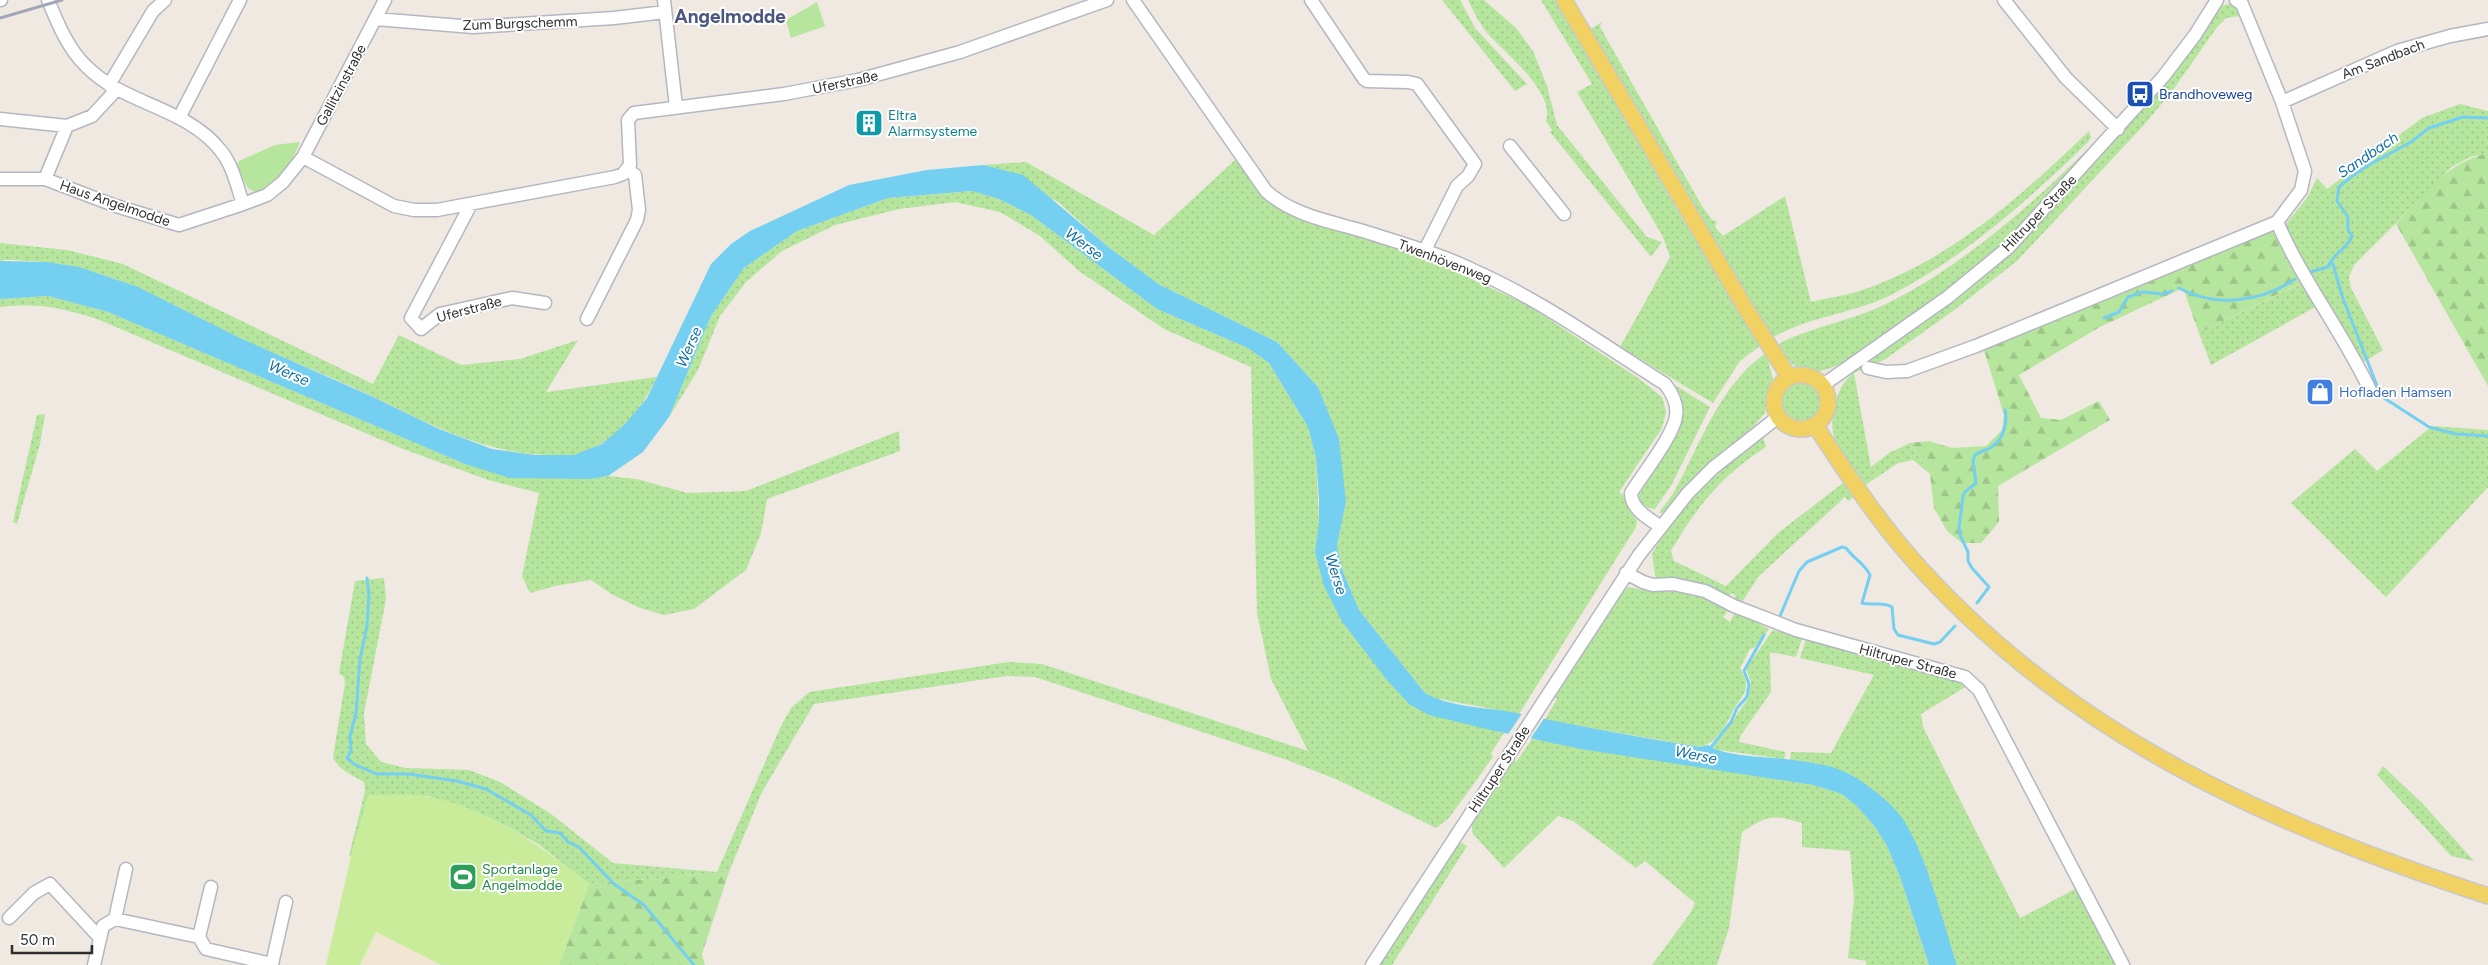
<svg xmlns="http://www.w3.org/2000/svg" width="2488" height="965" font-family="Figtree,sans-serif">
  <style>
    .education { fill: #f0e6d1 }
    .grass { fill: url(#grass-dots) }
    .forest { fill: url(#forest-firs) }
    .park { fill: #b6e59e }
    .pitch { fill: #c9ec9a }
    .water { fill: #75cff0 }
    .pier { fill: #efe9e1 }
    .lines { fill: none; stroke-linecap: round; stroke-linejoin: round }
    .stream { stroke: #75cff0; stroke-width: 3 }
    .minor-casing { stroke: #b4b7c1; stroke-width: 15 }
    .major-casing { stroke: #c9c9c9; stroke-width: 18 }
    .minor { stroke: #fff; stroke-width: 12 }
    .major { stroke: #f2d163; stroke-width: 15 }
    .rail { stroke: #a3a6b8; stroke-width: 3 }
    .labels { text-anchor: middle; stroke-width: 4; stroke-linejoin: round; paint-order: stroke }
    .street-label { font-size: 14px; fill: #2e2e2e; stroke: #fff }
    .transit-label { font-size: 14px; fill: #164399; stroke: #fff; text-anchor: start }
    .culture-label { font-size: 14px; fill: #0d838f; stroke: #fff; text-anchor: start }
    .shop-label { font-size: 14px; fill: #366cbe; stroke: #fff; text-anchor: start }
    .leisure-label { font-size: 14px; fill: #27864d; stroke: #fff; text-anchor: start }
    .water-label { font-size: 15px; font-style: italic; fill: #0d6fa3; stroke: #fff }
    .district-label { font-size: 19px; font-weight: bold; fill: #4d5680; stroke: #fff }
  </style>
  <defs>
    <pattern id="grass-dots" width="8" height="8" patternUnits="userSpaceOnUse" patternTransform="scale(1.25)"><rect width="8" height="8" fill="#b6e59e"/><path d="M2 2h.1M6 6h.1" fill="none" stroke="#9dc588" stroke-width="1.8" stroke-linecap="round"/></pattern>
    <pattern id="forest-firs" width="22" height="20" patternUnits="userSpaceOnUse" patternTransform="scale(1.25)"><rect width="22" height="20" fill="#b6e59e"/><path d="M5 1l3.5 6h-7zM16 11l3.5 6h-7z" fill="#9dc588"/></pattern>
  </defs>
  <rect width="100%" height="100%" fill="#efe9e1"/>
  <path class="education" d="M 376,932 L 441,965 L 361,965 Z"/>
  <path class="grass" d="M 1442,0 L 1460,0 L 1475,28 L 1527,84 L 1515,91 Z
    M 1468,0 L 1484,0 L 1516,28 L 1533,51 L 1547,86 L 1557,125 L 1647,237 L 1662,242 L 1651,257 L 1550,132 L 1552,130 L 1546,121 C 1556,93 1505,53 1488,34 C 1479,23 1474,12 1468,0 Z
    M 1541,0 L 1557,0 L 1677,210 L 1760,346 L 1740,361 L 1713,403 L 1620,347 L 1670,257 L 1663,237 L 1577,92 L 1592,84 Z
    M 2229,4 L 2240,8 L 2250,38 L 2239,16 L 2226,18 L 2217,27 L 2173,90 L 2143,126 L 2017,261 L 1953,311 L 1884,360 L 1854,373 L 1871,467 L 1889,453 L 1910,443 L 1930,474 L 1913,460 L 1898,463 L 1864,486 C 1844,457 1824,440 1836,402 C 1840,388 1842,384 1853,373 L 1852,371 L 2029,233 L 2166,83 L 2219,7 Z
    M 1602,22 L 1600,27 L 1702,206 L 1712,220 L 1717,221 L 1715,227 L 1723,236 L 1785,196 L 1811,302 C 1827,298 1844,296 1859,291 C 1949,262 2022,195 2089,131 L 2091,137 L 2089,141 C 2030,199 1964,258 1889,296 C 1851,314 1807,317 1772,338 L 1589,30 Z
    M 2460,104 L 2488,111 L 2488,153 L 2470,157 L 2452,167 L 2354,265 L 2349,277 L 2351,288 L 2383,350 L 2362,363 L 2317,306 L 2211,365 L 2199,333 L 2308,280 L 2284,226 L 2307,198 L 2317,178 L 2327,189 L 2422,118 Z
    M 2099,138 L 2095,147 L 2007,241 L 1973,270 L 1849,360 C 1816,376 1798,379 1777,345 L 1786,340 C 1820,325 1857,319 1890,302 C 1966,264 2039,198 2099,138 Z
    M 1236,159 L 1271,204 L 1296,218 L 1421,256 L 1526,304 L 1638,378 L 1662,397 L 1666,412 L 1662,428 L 1619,492 L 1625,496 L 1630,512 L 1637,520 L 1636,527 L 1519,714 L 1434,698 L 1425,693 L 1359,610 L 1343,572 L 1337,546 L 1346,502 L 1318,387 L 1277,342 L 1160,285 L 1111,249 L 1058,202 L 983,165 L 1026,162 L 1154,235 Z
    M 973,191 L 999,199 L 1031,215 L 1157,309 L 1248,348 L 1269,363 L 1308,427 L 1316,458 L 1319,522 L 1386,679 L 1495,731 L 1504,733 L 1491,753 L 1493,757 L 1449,818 L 1436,828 L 1338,780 L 1287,760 L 1035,677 L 1007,676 L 814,704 L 762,792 L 729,872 L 589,884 L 538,844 L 501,823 L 428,796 L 369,795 L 351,856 L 349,856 L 365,791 L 364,782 C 354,776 337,769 333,757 L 345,683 L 344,677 L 339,673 L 355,581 L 384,578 L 386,599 L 364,713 L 366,744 L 381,762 L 406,768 L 469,770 L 500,782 L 551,814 L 613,863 L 717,872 L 780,728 L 791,708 L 809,692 L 1009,662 L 1042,664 L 1308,751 L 1271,679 L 1257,613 L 1251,367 L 1164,329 L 1079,271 L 1040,236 L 1000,212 L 955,202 L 899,209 L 835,225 L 782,251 L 746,282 L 720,316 L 698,370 L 669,417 L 711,316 L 744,268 L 797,231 L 888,198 Z
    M 0,243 L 67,250 L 123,264 L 373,384 L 399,335 L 461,365 L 520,359 L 578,340 L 546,392 L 657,377 C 641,411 613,445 575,455 C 567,457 557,455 549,455 C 488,454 435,427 382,401 C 336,378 287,360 240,338 C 172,306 108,264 30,261 C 20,261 9,258 0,261 Z
    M 48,296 L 108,312 L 465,464 L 588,479 L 608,476 L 637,479 L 687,493 L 746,491 L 899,431 L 900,451 L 767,499 L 761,533 L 746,570 L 694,609 L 664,615 L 640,608 L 613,595 L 591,580 L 555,586 L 530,593 L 522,576 L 539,493 L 488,480 L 403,449 L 97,319 C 57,307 42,303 0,307 L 0,299 Z
    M 1766,353 L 1773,379 L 1765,413 L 1753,427 L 1705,468 L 1664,512 L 1659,513 C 1663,506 1670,499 1674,492 C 1701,443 1720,384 1766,353 Z
    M1779 401a21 21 0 1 1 42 0a21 21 0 1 1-42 0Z
    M 1675,385 L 1710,407 L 1672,484 L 1655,509 C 1648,509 1640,503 1639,496 C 1652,459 1702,427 1675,385 Z
    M 45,414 L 40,444 L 17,524 L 13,522 L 37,415 Z
    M 2432,426 L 2488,430 L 2488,487 L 2386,597 L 2291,503 L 2355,449 L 2377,471 Z
    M 1763,438 L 1766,447 C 1722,475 1697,506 1671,551 L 1674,561 L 1726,586 L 1778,533 L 1843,483 L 1854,497 L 1848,501 L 1845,497 L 1758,577 L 1741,604 L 1734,599 L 1736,596 L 1732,593 L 1725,598 L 1657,578 L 1655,576 L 1652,554 C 1677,507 1720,469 1763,438 Z
    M 1629,587 L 1652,592 L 1684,592 L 1701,596 L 1727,607 L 1728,611 L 1723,617 L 1730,622 L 1734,614 L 1738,613 L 1769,629 L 1754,648 L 1750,649 L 1740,668 C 1742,672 1745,678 1746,683 C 1747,693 1740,699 1735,707 C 1727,723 1719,742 1700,747 L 1545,720 L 1557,699 L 1553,695 L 1619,595 Z
    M 1773,630 L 1803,636 L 1796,657 L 1770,652 L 1771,692 L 1741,735 L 1739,742 L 1786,752 L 1784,759 L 1712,749 L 1748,699 L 1751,682 L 1747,671 L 1748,666 Z
    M 1807,636 L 1947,674 L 1967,686 L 1921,714 L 1923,727 L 2020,918 L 2079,887 L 2119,965 L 1957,965 L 1916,844 L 1851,775 L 1815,763 L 1790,760 L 1791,752 L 1831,753 L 1874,675 L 1800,658 Z
    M 1532,739 L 1813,785 L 1842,794 L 1858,807 L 1875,827 L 1887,846 L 1900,877 L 1929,965 L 1866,965 L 1866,961 L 1848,958 L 1854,899 L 1850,851 L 1802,847 L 1802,823 C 1772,814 1768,815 1742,832 L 1729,928 L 1717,965 L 1652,965 L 1691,912 L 1695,903 L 1645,861 L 1636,868 L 1573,821 L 1558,816 L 1504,868 L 1473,834 L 1471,823 L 1512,760 L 1517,761 Z
    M 2383,766 L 2423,804 L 2474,861 L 2451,856 L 2377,775 Z
    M 1462,843 L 1467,846 L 1392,965 L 1378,965 L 1456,846 Z"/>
  <path class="forest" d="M 2488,153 L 2488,386 L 2396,224 C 2425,194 2446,163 2488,153 Z
    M 2272,229 L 2287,260 L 2301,283 L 2199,333 L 2183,288 L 2100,327 L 2019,375 L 2041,418 L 2061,420 L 2099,401 L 2110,420 L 1998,486 L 1999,522 L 1981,543 L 1962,543 L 1947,531 L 1934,508 L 1930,474 L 1910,443 L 1929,441 L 1952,448 L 1986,446 L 2002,430 L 2004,415 L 1984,350 Z
    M 729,872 L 702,954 L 705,965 L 559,965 L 589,884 Z"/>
  <path class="park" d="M 817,2 L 825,26 L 791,38 L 786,20 Z
    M 300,142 C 292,164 278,184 255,192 L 248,188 L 236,167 L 239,161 L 275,145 Z"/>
  <path class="pitch" d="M 368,795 C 388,795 410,793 430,797 C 493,810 539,845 589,884 L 559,965 L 441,965 L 376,932 L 360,965 L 326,965 L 351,856 Z"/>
  <path class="water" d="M 983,165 L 1023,175 L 1111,249 L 1160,285 L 1277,342 L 1318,387 L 1339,439 L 1346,502 L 1337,546 L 1343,572 L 1359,610 L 1425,693 C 1449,707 1483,707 1511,712 C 1574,725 1637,737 1700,747 L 1708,745 C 1720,756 1767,757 1785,759 C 1807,762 1832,764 1851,775 C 1866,783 1894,805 1903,819 C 1927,856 1943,922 1957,965 L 1929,965 L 1900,877 L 1887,846 L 1875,827 L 1858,807 L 1842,794 L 1813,785 L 1581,749 L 1495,731 L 1429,715 L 1409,704 L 1386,679 L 1341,620 L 1324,586 L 1315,552 L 1319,522 L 1319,499 L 1316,458 L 1308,427 L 1269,363 L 1248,348 L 1157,309 L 1031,215 L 999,199 L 972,191 L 888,198 L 797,231 L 744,268 L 711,316 L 669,417 L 643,452 L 608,476 L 589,479 L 510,478 L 465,464 L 108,312 L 48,296 L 0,299 L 0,261 L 47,262 L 79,267 L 138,287 L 240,338 L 371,396 L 439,429 L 492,449 L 535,455 L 574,455 L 602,444 L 625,424 L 647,398 L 711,264 L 731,244 L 750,231 L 849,185 L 927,170 Z"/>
  <path class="pier" d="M 1523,712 L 1545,717 L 1529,741 L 1507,736 Z"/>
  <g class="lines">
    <path class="stream" d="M 2330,262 L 2333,264 L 2342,296 L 2381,396 L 2429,427 L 2456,434 L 2488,436
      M 2306,273 L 2328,267 C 2334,252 2349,247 2352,236 L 2348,230 L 2348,217 L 2337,201 L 2339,187 L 2351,177 L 2367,166 L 2411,142 L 2429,128 L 2463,117 L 2488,118
      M 2179,288 C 2215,308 2261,302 2295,279
      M 2104,318 L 2119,312 L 2128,297 L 2143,292 L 2163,294 L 2172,291
      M 367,578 L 369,596 L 367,626 L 360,659 L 356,713 L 350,736 L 351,751 L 347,758 L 354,764 L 376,774 L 408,774 L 457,781 L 486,789 L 531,815 L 546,831 L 560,833 L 568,842 L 579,847 L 614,884 L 644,905 L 694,965
      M 1977,603 L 1989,587 L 1972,568 L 1968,561 L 1968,552 L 1960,535 L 1959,528 L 1963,496 L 1965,492 L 1976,483 L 1973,461 L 1975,455 C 1980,451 1985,451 1990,448 C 2003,440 2008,425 2005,410
      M 1780,616 L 1799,571 L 1807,562 L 1842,547 L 1846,548 C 1854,559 1865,564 1870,575 L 1862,603 C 1872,606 1883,601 1892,607 L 1894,629 L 1898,635 L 1934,644 L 1940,642 L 1955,626
      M 1708,751 L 1731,722 L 1737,708 L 1747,697 L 1749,684 L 1744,671 L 1764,635"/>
    <defs>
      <path id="minor" d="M 0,0 L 1,0
        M 48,0 C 57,22 68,49 86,66 C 124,105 187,107 221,151 C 233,166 237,186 243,204 L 267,195 L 283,182 L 303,157 L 385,0
        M 664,0 L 676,107
        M 1133,0 L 1266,191 C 1292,215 1329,221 1363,231 C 1400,243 1438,253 1473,270 C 1541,300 1602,344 1665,384 C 1672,393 1678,404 1676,416 C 1674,435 1642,475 1631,493 C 1631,509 1648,518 1661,527
        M 1311,0 L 1364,79 L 1367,81 L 1408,82 L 1417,84 L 1475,164 L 1468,176 L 1457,186 L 1425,250
        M 2004,0 L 2066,78 L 2118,129
        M 2236,0 L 2242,4 L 2282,102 L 2305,171 L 2301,190 L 2277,222
        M 376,19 L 473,27 L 614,18 L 665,12
        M 109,85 L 153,11 L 165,0
        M 2282,102 L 2397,51 L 2450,36 L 2488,29
        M 179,118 L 240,0
        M 0,119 L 67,126 L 92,116 L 116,90
        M 1510,146 L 1564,214
        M 303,157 L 394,206 L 414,210 L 437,210 L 615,177 L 623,174 L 630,165 L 628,120 L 634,113 L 784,94 L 858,80 L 960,52 L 1107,0
        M 0,179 L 45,179 L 116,206 L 179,225 L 243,204
        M 45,179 L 67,126
        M 471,204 L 411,318 L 421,329 L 440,314 L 512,298 L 545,303
        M 587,319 L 637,220 L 639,210 L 635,175 L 628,170
        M 1868,368 L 1886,372 L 1907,371 L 1976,346 L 2277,222 C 2303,282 2342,331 2370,390
        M 1823,385 L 1948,297 L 2009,247 L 2163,77 L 2195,35 L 2217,0
        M 1626,573 L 1643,582 L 1653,585 L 1673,584 L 1705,591 L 1734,606 L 1796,630 L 1965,677 L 1979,690 L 2123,965
        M 9,918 L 34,893 L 50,884 L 100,938
        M 115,919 L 126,869
        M 199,937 L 211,887
        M 94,965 L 103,926 L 115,919 L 199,937 L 206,949 L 272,964 L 286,902
        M 1372,965 L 1639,555 L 1688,493 L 1713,468 L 1778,417"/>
      <path id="major" d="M 1564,0 L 1746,309 L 1789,377
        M1774 402a27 27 0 1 1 54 0a27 27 0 1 1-54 0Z
        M 1815,425 C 1843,468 1872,512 1906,552 C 2062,733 2266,823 2488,896"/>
    </defs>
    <use href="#minor" class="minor-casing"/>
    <use href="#major" class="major-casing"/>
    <use href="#minor" class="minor"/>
    <use href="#major" class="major"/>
    <path class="rail" d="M 0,18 L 62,0"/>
  </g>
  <defs>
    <symbol id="bus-square" viewBox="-11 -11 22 22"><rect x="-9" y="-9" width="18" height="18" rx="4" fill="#1a4fb4" stroke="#fff"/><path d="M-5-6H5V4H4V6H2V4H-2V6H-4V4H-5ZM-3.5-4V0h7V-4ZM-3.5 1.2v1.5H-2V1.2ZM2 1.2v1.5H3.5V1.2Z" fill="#fff"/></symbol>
    <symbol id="building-square" viewBox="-11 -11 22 22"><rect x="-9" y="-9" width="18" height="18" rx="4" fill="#0f9aa8" stroke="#fff"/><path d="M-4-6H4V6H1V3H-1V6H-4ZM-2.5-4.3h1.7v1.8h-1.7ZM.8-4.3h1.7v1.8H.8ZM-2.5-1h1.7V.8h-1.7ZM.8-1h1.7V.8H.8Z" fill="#fff"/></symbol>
    <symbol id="shop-square" viewBox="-11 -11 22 22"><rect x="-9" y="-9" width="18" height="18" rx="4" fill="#3f7fe0" stroke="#fff"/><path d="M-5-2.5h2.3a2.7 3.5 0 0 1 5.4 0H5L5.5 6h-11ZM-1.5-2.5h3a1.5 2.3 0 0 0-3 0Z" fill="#fff"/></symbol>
    <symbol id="stadium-square" viewBox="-11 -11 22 22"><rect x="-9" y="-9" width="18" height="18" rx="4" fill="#2e9e5b" stroke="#fff"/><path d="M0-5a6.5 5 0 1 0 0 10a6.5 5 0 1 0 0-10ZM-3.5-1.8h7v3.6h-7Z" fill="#fff"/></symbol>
  </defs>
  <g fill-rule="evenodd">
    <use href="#bus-square" x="2124" y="78" width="32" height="32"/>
    <use href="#building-square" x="853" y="107" width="32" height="32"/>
    <use href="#shop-square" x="2304" y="376" width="32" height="32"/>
    <use href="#stadium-square" x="447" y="861" width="32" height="32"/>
  </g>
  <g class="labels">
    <g class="street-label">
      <text transform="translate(520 23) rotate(-2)" y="5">Zum Burgschemm</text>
      <text transform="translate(2383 59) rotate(-21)" y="5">Am Sandbach</text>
      <text transform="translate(845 82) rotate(-12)" y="5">Uferstraße</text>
      <text transform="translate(341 85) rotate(-62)" y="5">Gallitzinstraße</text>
      <text transform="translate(115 203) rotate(19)" y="5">Haus Angelmodde</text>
      <text transform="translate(2039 213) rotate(-46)" y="5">Hiltruper Straße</text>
      <text transform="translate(1445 261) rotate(21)" y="5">Twenhövenweg</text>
      <text transform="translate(469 309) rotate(-15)" y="5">Uferstraße</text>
      <text transform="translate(1908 661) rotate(15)" y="5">Hiltruper Straße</text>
      <text transform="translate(1499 769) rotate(-57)" y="5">Hiltruper Straße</text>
    </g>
    <g class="transit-label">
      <text x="2159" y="99">Brandhoveweg</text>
    </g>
    <g class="culture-label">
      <text x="888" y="120">Eltra<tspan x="888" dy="16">Alarmsysteme</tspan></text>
    </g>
    <g class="shop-label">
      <text x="2339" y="397">Hofladen Hamsen</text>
    </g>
    <g class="leisure-label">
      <text x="482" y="874">Sportanlage<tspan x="482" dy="16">Angelmodde</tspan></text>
    </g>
    <g class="water-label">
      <text transform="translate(2368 155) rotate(-34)" y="5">Sandbach</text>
      <text transform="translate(1084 244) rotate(37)" y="5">Werse</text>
      <text transform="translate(689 347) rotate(-66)" y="5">Werse</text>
      <text transform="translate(289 373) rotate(23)" y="5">Werse</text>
      <text transform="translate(1336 574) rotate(73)" y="5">Werse</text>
      <text transform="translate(1696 755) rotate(11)" y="5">Werse</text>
    </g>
    <g class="district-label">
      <text x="730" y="23">Angelmodde</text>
    </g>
  </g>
  <path d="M12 945v8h80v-8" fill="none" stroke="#2e2e2e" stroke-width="2.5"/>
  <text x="20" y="945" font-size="15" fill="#2e2e2e" stroke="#ffffff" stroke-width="4" paint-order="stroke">50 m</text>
</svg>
